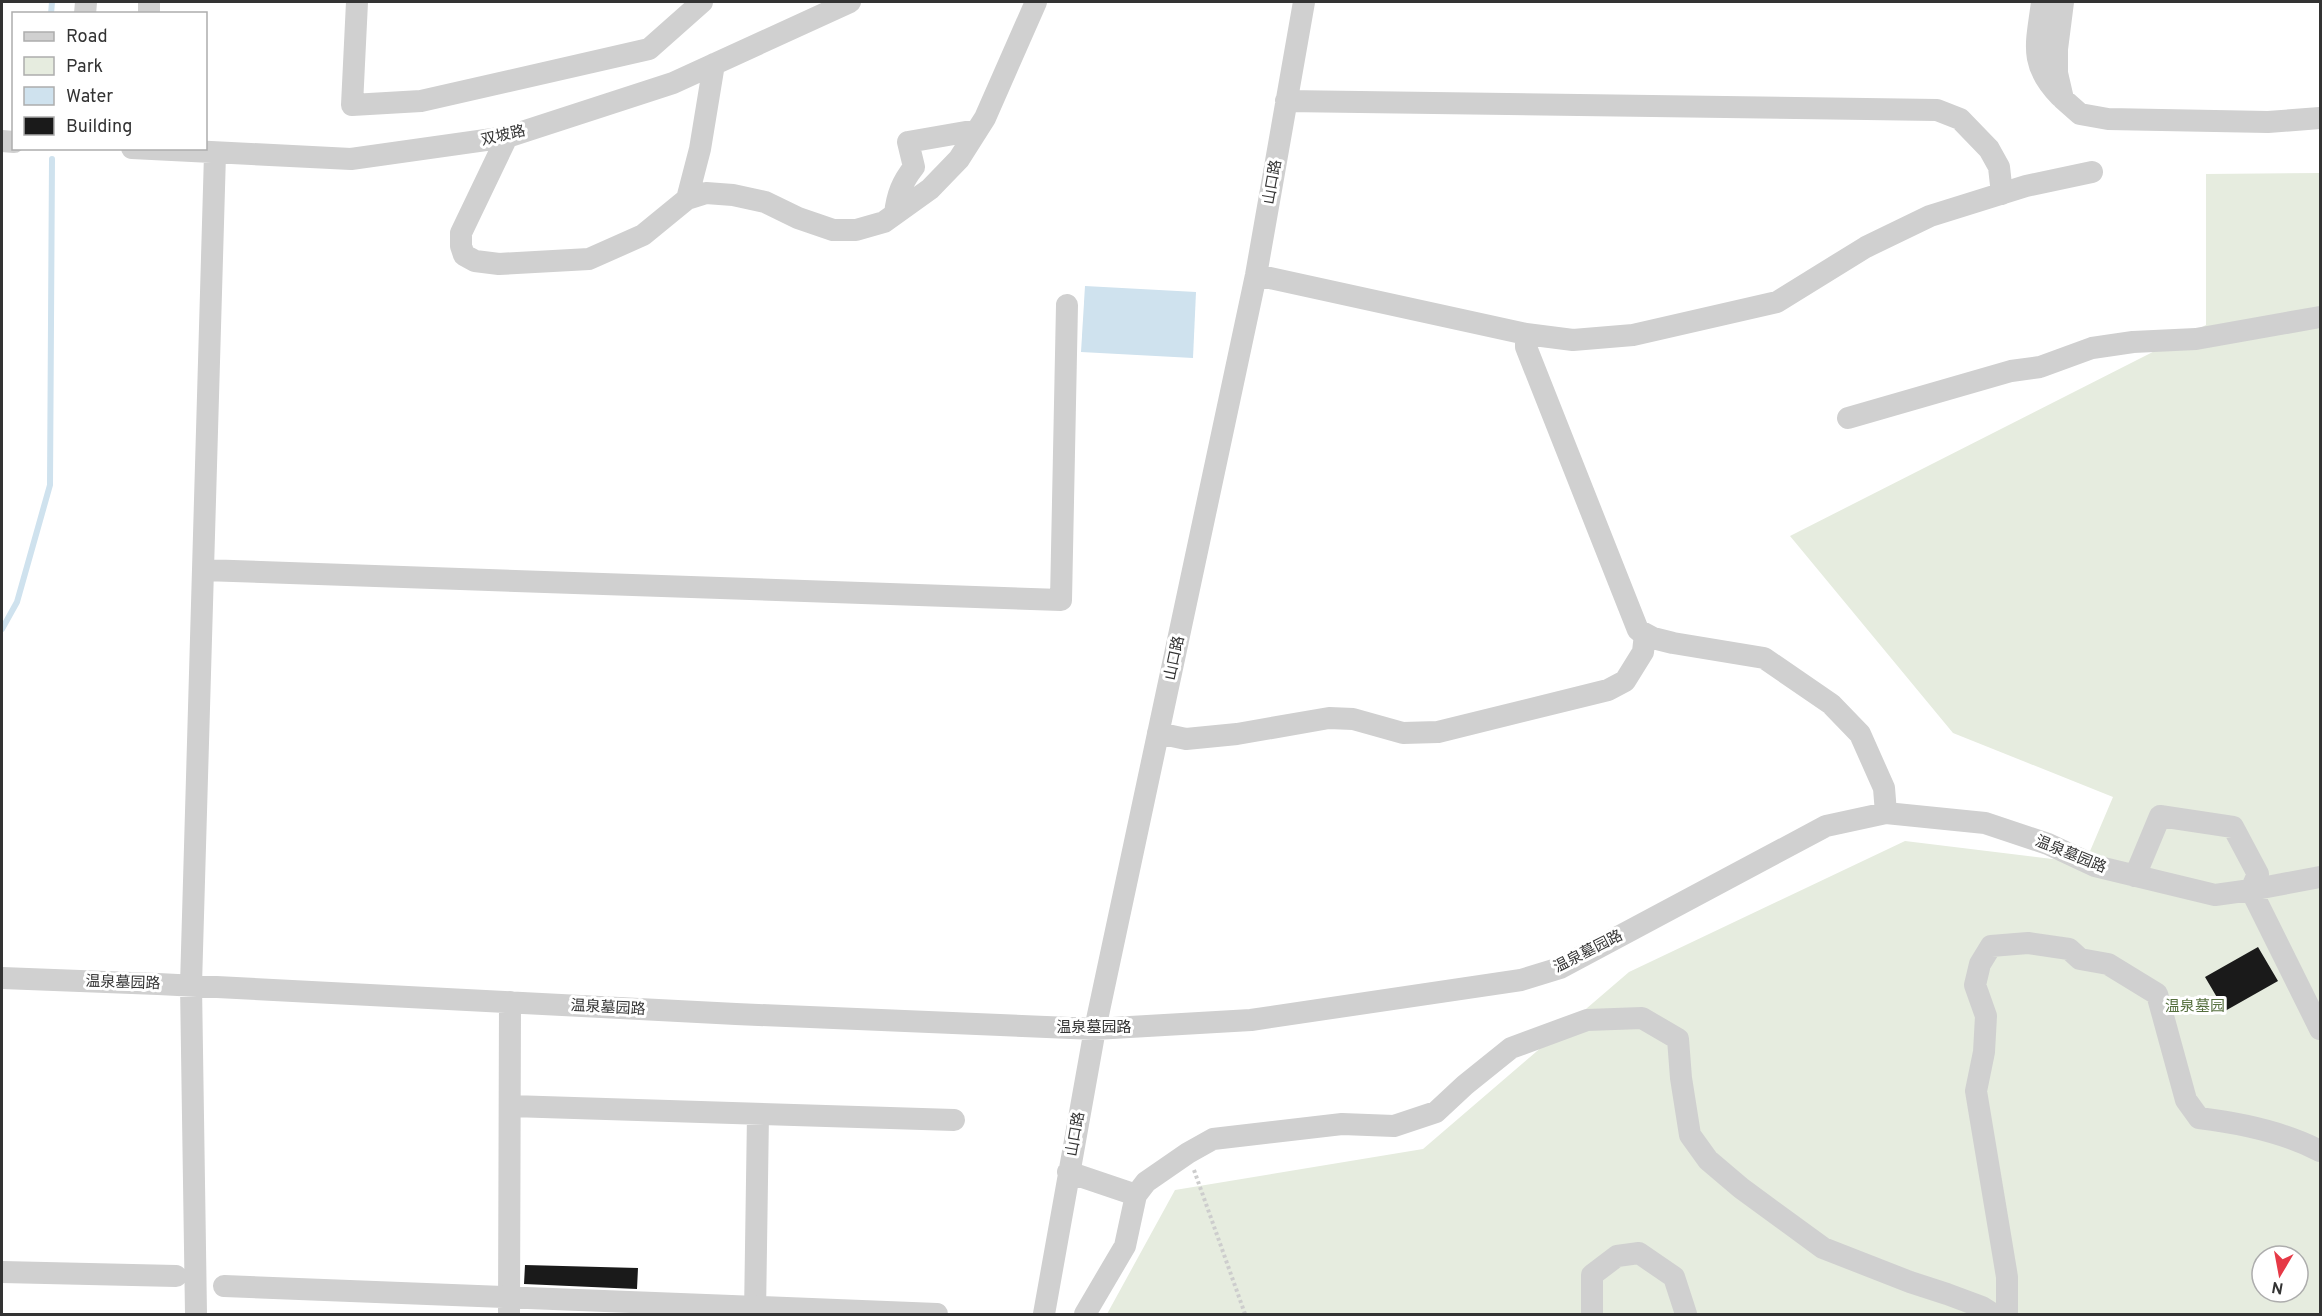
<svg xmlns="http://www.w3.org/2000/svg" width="2322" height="1316" font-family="Overpass,'Noto Sans SC',sans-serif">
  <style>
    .green { fill: #e6ecdf; fill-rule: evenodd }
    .water { fill: #cfe2ee }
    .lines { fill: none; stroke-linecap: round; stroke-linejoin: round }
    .stream { stroke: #cfe2ee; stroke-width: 6 }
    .building { fill: #1a1a1a }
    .path { stroke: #cdcdcd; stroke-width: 4; stroke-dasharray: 3 3; stroke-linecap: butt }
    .minor { stroke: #d0d0d0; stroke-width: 22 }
    .labels { text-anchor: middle; stroke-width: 6; stroke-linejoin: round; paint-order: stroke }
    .street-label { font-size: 15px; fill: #333; stroke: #fff }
    .park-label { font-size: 15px; fill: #56703f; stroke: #fff }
  </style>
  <rect width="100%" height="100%" fill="#fff"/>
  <path class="green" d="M 2320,173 L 2320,1314 L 1107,1314 L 1175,1190 L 1423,1149 L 1629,972 L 1905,841 L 2085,863 L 2113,797 L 1953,733 L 1790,536 L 2206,325 L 2206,174 ZM 2262,1256 L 2298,1256 L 2298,1292 L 2262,1292 Z"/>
  <path class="water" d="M 1085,286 L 1196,292 L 1193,358 L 1081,352 Z"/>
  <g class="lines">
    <path class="stream" d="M 51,14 L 52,2
      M 2,629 L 17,602 L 50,485 L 52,159"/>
  </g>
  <path class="building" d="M 2258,947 L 2278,981 L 2225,1011 L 2205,977 Z
    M 525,1265 L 638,1268 L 637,1289 L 524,1284 Z"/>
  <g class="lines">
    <path class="path" d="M 1194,1170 L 1245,1314"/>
    <path class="minor" d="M 357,2 L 352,105 L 421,101 L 649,49 L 702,2
      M 2042,2 C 2037,43 2028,63 2060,96
      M 2063,2 L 2057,49 L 2057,73 L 2063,99 L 2080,114 L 2108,119 L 2268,122 L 2320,118
      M 85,14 L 86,2
      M 149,14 L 149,2
      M 1286,101 L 1937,110 L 1960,119 L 1989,149 L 1999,167 L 2002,194
      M 507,137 L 461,233 L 461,246 L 464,255 L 475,261 L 499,264 L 589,259 L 643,235 L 687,199 L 706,193 L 733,195 L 765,202 L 798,218 L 833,230 L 856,230 L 884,222 L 930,189 L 959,159 L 985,118 L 1036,2
      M 2,141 L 14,142
      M 132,148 L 351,159 L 507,137 L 673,83 L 850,2
      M 687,199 L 700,149 L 714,64
      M 895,214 C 897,195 902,182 914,167 L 908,142 L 977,130
      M 1256,275 L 1526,334 L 1573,340 L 1633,335 L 1777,302 L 1866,247 L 1930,216 L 2026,186 L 2092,172
      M 1526,334 L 1526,347 L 1638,630 L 1653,638 L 1673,643 L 1764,658 L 1831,704 L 1860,734 L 1884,788 L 1886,813
      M 1848,418 L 2011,371 L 2040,367 L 2092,348 L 2133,342 L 2196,339 L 2320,317
      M 203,570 L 1061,600 L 1067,305
      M 1158,733 L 1186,739 L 1237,734 L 1329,718 L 1353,719 L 1403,733 L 1438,732 L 1608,690 L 1625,681 L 1643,652 L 1645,634
      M 2320,877 L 2251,890 L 2320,1029
      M 2,978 L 158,984 L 736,1014 L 1095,1029 L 1251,1020 L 1521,980 L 1560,968 L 1826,826 L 1886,813 L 1985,823 L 2048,844 L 2095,866 L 2215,895 L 2251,890 L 2258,874 L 2233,827 L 2160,816 L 2135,876
      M 511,1106 L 954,1120
      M 1068,1172 L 1136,1195
      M 2,1272 L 176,1276
      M 224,1286 L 937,1314
      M 196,1314 L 191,985 L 215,154
      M 509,1314 L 510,1002
      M 755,1314 L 758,1114
      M 1044,1314 L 1095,1029 L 1256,275 L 1304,2
      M 1085,1314 L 1125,1246 L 1136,1195 L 1146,1182 L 1188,1153 L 1213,1139 L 1342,1124 L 1394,1126 L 1436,1112 L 1465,1085 L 1511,1048 L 1587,1020 L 1642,1018 L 1678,1039 L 1681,1078 L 1690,1135 L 1708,1160 L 1741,1188 L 1823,1248 L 1910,1282 L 1947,1294 L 1982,1307 L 1993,1314
      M 1592,1314 L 1592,1275 L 1617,1256 L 1639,1253 L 1674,1277 L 1686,1314
      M 2007,1314 L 2007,1277 L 1976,1091 L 1984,1052 L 1986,1016 L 1975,985 L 1980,964 L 1991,946 L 2028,943 L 2069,949 L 2080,959 L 2108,964 L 2157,994 L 2186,1100 L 2199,1118 C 2240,1123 2284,1132 2320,1151"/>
  </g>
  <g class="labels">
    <g class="street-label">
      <text transform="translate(503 135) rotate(-13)" y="5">双坡路</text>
      <text transform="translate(1272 182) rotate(-80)" y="5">山口路</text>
      <text transform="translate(1174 658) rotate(-78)" y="5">山口路</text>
      <text transform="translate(2071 854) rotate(22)" y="5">温泉墓园路</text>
      <text transform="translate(1588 951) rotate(-27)" y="5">温泉墓园路</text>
      <text transform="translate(123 982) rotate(2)" y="5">温泉墓园路</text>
      <text transform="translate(608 1007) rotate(3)" y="5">温泉墓园路</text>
      <text x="1094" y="1032">温泉墓园路</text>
      <text transform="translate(1075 1134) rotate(-80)" y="5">山口路</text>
    </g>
    <g class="park-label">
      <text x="2195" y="1011">温泉墓园</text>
    </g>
  </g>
  <rect width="2322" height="1316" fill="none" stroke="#333333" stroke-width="6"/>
  <rect x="12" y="12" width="195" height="138" fill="#ffffff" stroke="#adadad" stroke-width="1.5"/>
  <rect x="24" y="32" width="30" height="9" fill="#d0d0d0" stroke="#adadad" stroke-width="1.5"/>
  <text x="66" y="42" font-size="18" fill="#333333">Road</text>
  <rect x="24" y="57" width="30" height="18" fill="#e6ecdf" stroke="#adadad" stroke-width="1.5"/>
  <text x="66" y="72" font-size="18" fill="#333333">Park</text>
  <rect x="24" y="87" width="30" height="18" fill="#cfe2ee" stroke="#adadad" stroke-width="1.5"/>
  <text x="66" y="102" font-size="18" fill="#333333">Water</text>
  <rect x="24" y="117" width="30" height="18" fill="#1a1a1a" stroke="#adadad" stroke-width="1.5"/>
  <text x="66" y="132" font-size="18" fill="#333333">Building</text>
  <g transform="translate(2280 1274) rotate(190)"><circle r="28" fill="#ffffff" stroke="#adadad" stroke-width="1.5"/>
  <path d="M0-4.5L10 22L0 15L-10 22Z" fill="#e63946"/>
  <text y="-9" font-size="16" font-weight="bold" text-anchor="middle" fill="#333333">N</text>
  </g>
</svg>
